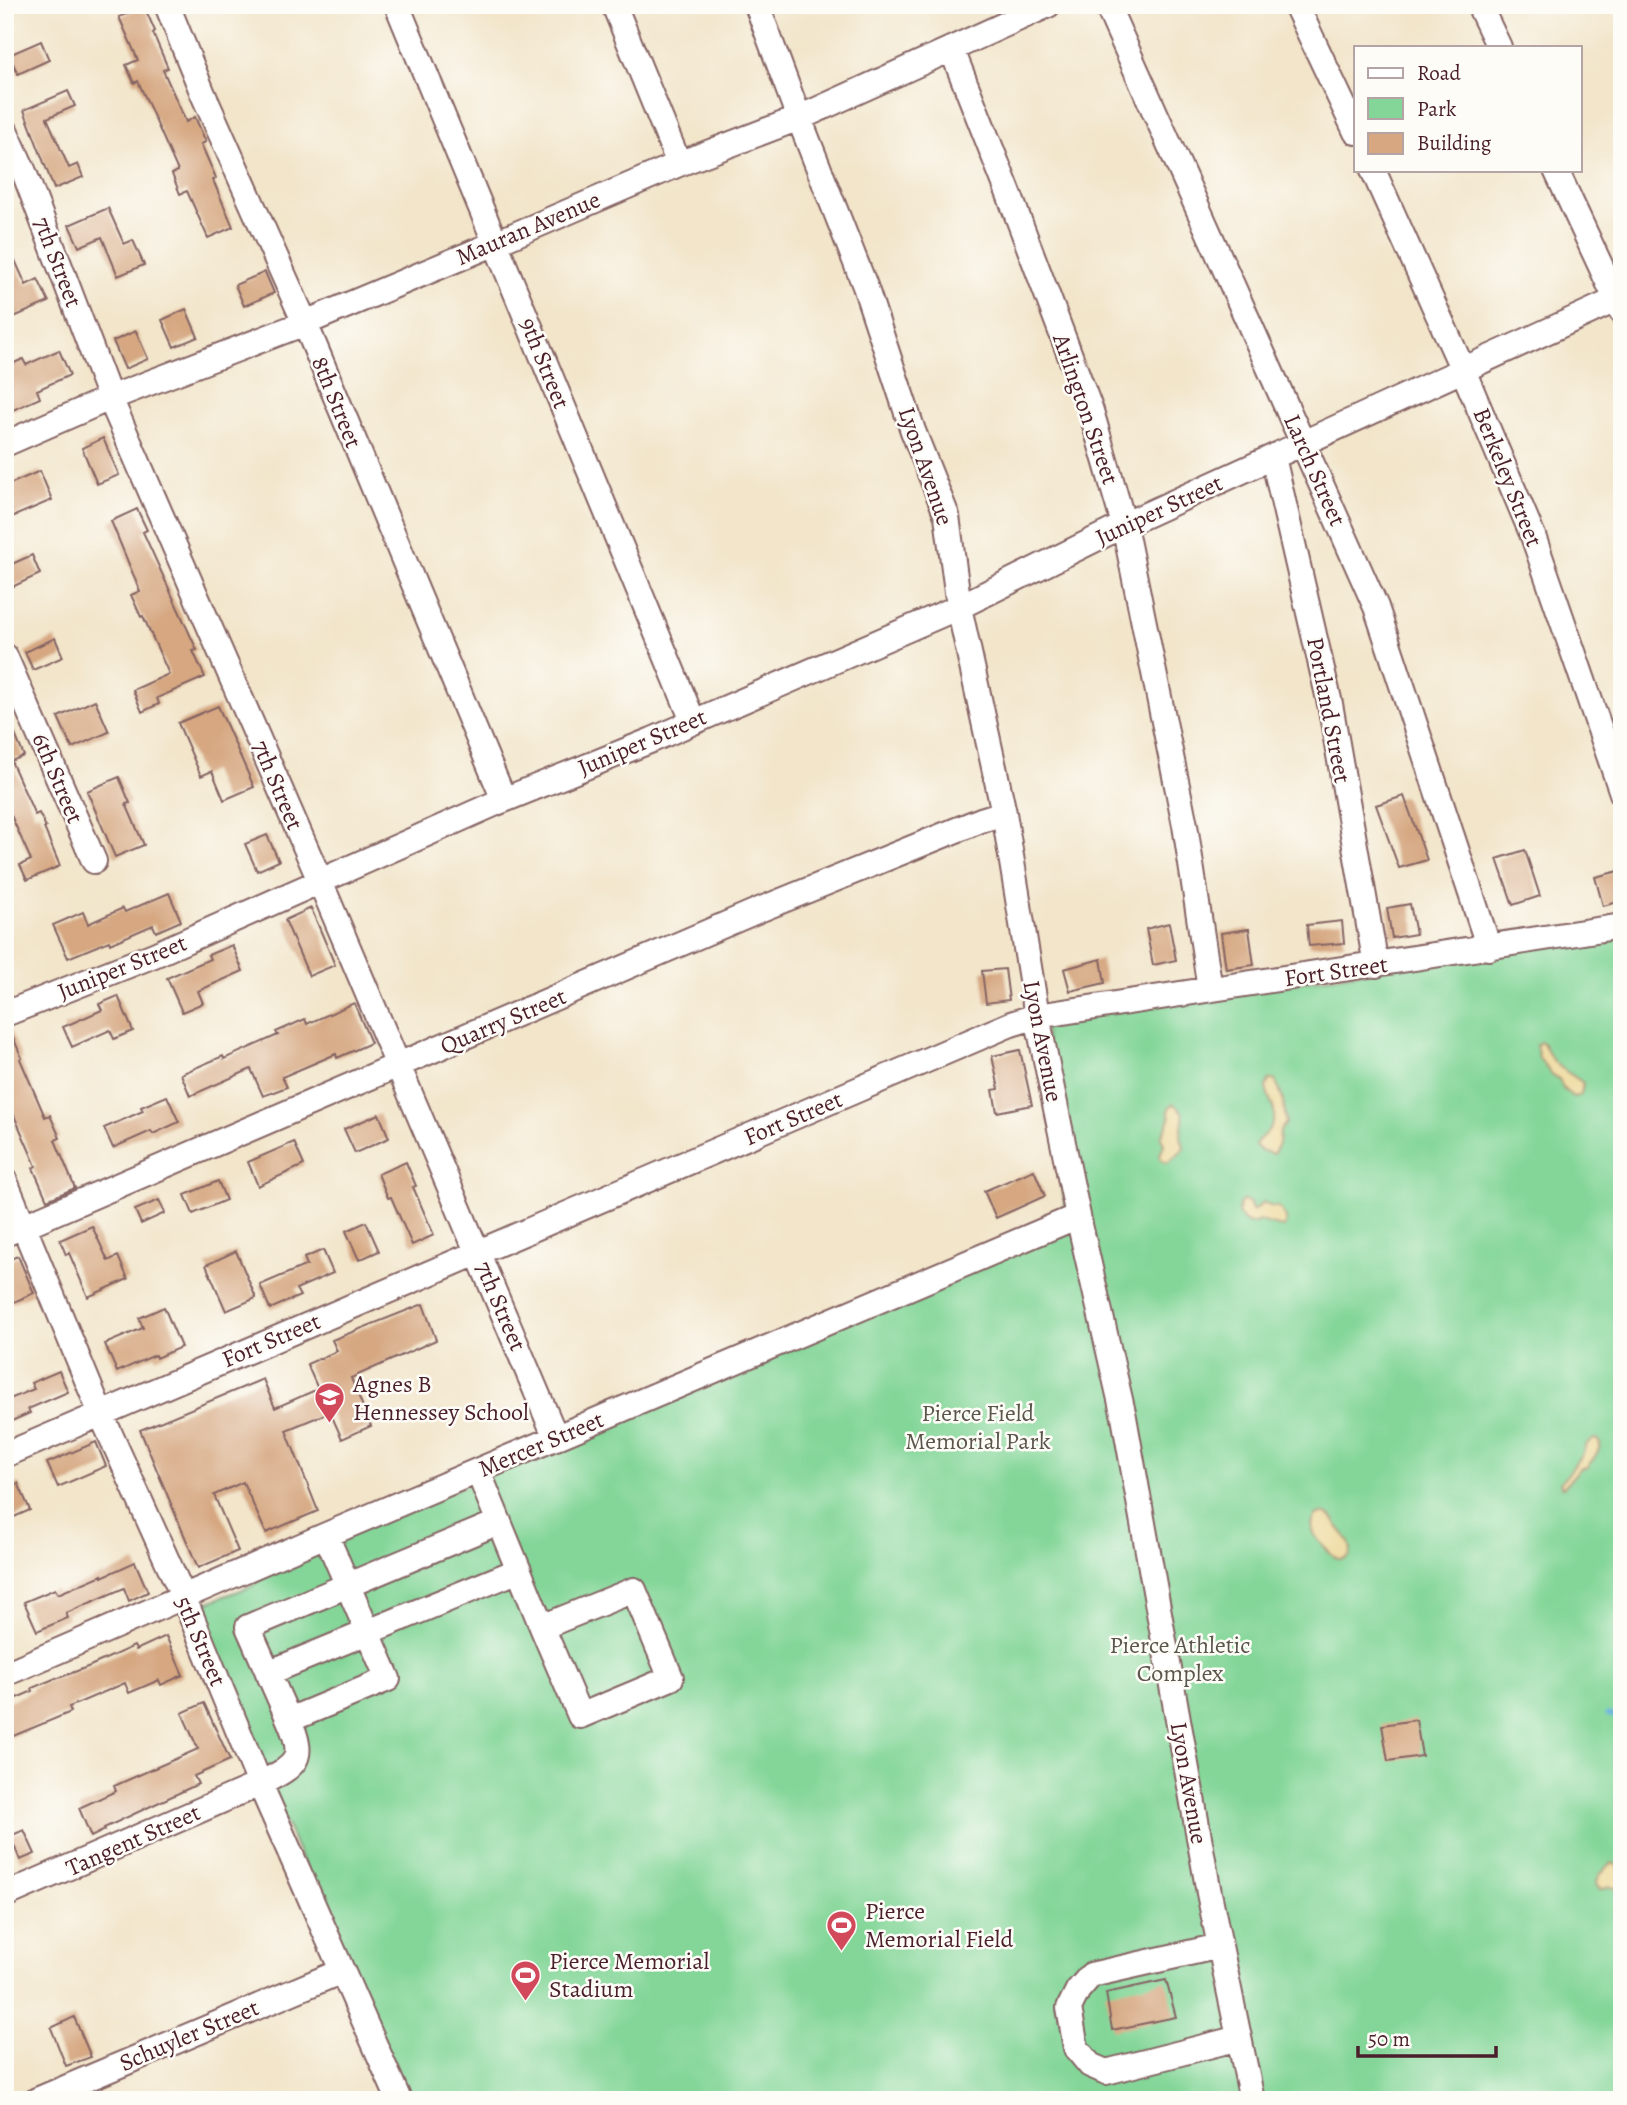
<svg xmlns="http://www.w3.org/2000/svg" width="1627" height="2105" font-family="Alegreya,serif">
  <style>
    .green { fill: #83d698; stroke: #667a62; stroke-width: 2 }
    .sand { fill: #eeda9e; stroke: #9c7c64; stroke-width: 2 }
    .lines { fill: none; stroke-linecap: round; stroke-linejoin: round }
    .stream { stroke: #66b0de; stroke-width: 5 }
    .building { fill: #d6a781 }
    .minor-casing { stroke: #856463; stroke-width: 28 }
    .minor { stroke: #fff; stroke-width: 24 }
    .labels { text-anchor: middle; stroke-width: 5; stroke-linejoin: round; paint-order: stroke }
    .street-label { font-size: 24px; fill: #4a1f2b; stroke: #fdfcf7 }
    .poi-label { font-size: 24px; fill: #4a1f2b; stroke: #fdfcf7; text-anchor: start }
    .park-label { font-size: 24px; fill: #5b564c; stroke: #fdfcf7 }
  </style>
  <rect width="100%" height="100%" fill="#fdfcf7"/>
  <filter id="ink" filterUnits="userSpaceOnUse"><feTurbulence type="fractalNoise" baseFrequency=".0143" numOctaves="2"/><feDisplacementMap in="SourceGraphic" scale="14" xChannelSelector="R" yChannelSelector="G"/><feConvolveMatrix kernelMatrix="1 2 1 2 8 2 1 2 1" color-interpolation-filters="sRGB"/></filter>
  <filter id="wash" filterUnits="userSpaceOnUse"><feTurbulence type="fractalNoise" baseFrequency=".00686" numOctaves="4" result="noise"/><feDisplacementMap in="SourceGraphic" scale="28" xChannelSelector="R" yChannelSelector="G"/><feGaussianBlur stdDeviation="1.57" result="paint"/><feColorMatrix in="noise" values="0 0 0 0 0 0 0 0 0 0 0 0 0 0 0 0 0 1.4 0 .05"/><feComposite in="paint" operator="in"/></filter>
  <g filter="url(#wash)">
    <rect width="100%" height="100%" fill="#f2e5ca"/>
    <path class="green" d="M 1622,931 L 1622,2100 L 406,2100 L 192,1608 L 252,1586 L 273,1568 L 1067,1226 L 1044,1022 Z"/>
    <path class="sand" d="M 1541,1042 L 1543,1043 C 1546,1048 1548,1053 1551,1058 C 1559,1069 1573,1075 1583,1083 L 1581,1095 L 1573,1097 L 1563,1089 L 1559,1079 L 1550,1073 L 1539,1058 L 1536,1045 Z
      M 1269,1080 L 1275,1080 C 1282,1092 1285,1109 1286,1123 L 1280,1131 L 1279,1144 L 1273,1154 L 1260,1150 L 1255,1145 C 1258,1139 1262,1137 1267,1132 C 1282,1113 1270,1106 1266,1087 Z
      M 1173,1104 C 1190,1114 1181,1121 1181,1135 C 1181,1139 1183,1143 1184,1147 L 1180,1153 L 1167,1163 L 1161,1160 L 1160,1155 L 1164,1144 L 1161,1137 L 1170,1119 L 1168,1110 Z
      M 1242,1201 L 1249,1202 L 1252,1210 L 1255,1210 L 1263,1202 L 1272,1207 L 1279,1207 L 1286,1218 L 1285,1226 L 1282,1227 L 1260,1221 C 1248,1226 1246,1224 1238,1213 L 1239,1205 Z
      M 1594,1439 L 1598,1440 L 1600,1444 C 1600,1450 1591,1462 1587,1467 L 1579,1469 L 1564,1487 L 1562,1487 L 1560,1483 C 1568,1475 1573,1466 1580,1458 C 1586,1450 1583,1443 1594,1439 Z
      M 1322,1513 C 1333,1514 1334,1523 1341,1530 C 1348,1537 1360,1560 1339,1559 C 1332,1558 1315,1537 1313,1531 C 1311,1525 1313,1521 1316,1515 Z
      M 1611,1863 L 1615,1864 L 1622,1871 L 1622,1889 L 1610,1887 L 1600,1890 L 1596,1884 C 1599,1875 1604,1868 1611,1863 Z"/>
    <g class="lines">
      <path class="stream" d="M 1608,1714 L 1622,1719"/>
    </g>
    <g id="blocks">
      <path class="building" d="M 144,6 L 155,31 L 153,33 L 168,68 L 163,70 L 186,122 L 195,117 L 206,142 L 201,144 L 216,178 L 213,180 L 233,227 L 208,238 L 187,191 L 180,194 L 172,174 L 178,171 L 138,81 L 134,83 L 126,65 L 138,60 L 119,17 Z
        M 41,41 L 49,60 L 18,74 L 9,55 Z
        M 68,91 L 75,106 L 47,118 L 69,168 L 78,164 L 83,177 L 54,189 L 24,110 Z
        M 108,208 L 124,244 L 133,240 L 144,265 L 118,276 L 102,237 L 79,247 L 69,225 Z
        M 5,238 L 26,285 L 38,279 L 49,302 L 14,317 L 5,297 Z
        M 265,272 L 274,293 L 244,306 L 235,285 Z
        M 186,309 L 198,337 L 174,347 L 162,320 Z
        M 136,331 L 148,359 L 125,369 L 113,341 Z
        M 59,350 L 70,375 L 37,390 L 40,398 L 13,410 L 5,393 L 5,367 L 23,359 L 26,365 Z
        M 103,438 L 119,475 L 97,484 L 82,448 Z
        M 40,471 L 52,500 L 5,520 L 5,486 Z
        M 137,509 L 147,530 L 143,532 L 197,650 L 193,651 L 205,677 L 157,698 L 159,704 L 142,712 L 133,690 L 169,674 L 143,616 L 141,617 L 131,595 L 140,591 L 111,521 Z
        M 32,555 L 40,574 L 10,588 L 5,577 L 5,567 Z
        M 55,638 L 63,657 L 33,670 L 25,652 Z
        M 95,700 L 109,732 L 72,748 L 58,717 Z
        M 218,706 L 254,787 L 224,800 L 212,771 L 201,776 L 178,723 Z
        M 5,711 L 24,756 L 11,761 L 35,815 L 39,813 L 46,827 L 44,828 L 60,866 L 27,880 L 20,865 L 31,860 L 5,802 Z
        M 119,777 L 130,803 L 126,804 L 144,845 L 115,857 L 87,791 Z
        M 1404,796 L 1427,860 L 1399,868 L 1376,805 Z
        M 267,835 L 279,861 L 257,871 L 245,844 Z
        M 1525,850 L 1540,896 L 1513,905 L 1497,859 Z
        M 1619,871 L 1622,883 L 1622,901 L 1603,906 L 1595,877 Z
        M 169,893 L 181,921 L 156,932 L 153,925 L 110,944 L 109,941 L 68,958 L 53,925 L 83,912 L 88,924 L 123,908 L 125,912 Z
        M 1410,904 L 1416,934 L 1392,938 L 1387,908 Z
        M 311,908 L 335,965 L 309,976 L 285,920 Z
        M 1342,921 L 1344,943 L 1309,946 L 1307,925 Z
        M 1169,923 L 1176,960 L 1153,965 L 1146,929 Z
        M 1249,929 L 1254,965 L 1226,969 L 1221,933 Z
        M 232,945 L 243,971 L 198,991 L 203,1003 L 182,1012 L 167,978 L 210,959 L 208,955 Z
        M 1101,959 L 1105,983 L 1070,991 L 1064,969 Z
        M 1005,969 L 1009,1000 L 986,1003 L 982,971 Z
        M 118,996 L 133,1031 L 114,1039 L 110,1030 L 72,1047 L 63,1027 L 102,1010 L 99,1004 Z
        M 354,1003 L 371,1043 L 337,1058 L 336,1054 L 282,1077 L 287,1087 L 263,1096 L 251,1069 L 190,1096 L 181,1074 L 223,1056 L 224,1059 L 278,1035 L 276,1032 L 305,1019 L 307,1024 Z
        M 9,1028 L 22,1058 L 20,1059 L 45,1117 L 50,1115 L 60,1138 L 55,1140 L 75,1188 L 47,1200 L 33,1168 L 36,1166 L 13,1113 L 5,1116 L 5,1029 Z
        M 1020,1050 L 1032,1105 L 997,1112 L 993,1090 L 999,1089 L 992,1056 Z
        M 167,1096 L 179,1122 L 153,1134 L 151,1131 L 113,1148 L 104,1128 L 143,1111 L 141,1107 Z
        M 379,1114 L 389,1138 L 355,1153 L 344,1129 Z
        M 294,1142 L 304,1165 L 258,1186 L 248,1162 Z
        M 406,1162 L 416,1186 L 413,1187 L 434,1235 L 412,1245 L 391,1197 L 388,1198 L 378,1174 Z
        M 1034,1170 L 1045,1196 L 996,1218 L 984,1191 Z
        M 218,1181 L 226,1200 L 193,1214 L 185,1195 Z
        M 159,1200 L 165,1213 L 141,1224 L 135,1210 Z
        M 366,1222 L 379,1251 L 359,1260 L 346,1231 Z
        M 92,1226 L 108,1261 L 118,1256 L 128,1279 L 88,1297 L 69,1253 L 66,1255 L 60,1240 Z
        M 323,1250 L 333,1273 L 296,1289 L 300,1296 L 270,1309 L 260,1285 L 307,1265 L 304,1258 Z
        M 236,1251 L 256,1298 L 226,1311 L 206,1265 Z
        M 18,1256 L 34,1293 L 12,1303 L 5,1288 L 5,1261 Z
        M 423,1304 L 436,1340 L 351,1378 L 371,1426 L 342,1439 L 330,1412 L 286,1430 L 318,1511 L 266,1533 L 243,1482 L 214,1495 L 238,1551 L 198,1568 L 140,1430 L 263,1379 L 275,1408 L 318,1389 L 307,1364 L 337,1351 L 332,1340 Z
        M 164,1307 L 181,1347 L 156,1358 L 155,1355 L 117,1372 L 105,1344 L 143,1328 L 139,1318 Z
        M 59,1371 L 68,1392 L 28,1409 L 30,1413 L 5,1424 L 5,1401 L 34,1389 L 31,1383 Z
        M 96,1442 L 106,1466 L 58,1487 L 47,1463 Z
        M 18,1483 L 30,1510 L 5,1521 L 5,1489 Z
        M 135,1562 L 148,1592 L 129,1601 L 124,1588 L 66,1613 L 68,1618 L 37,1631 L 24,1602 L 55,1589 L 58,1594 L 102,1575 L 102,1577 Z
        M 166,1636 L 183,1675 L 161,1685 L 159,1680 L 129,1693 L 125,1683 L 69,1707 L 71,1712 L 11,1737 L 5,1724 L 5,1703 L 33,1691 L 32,1688 L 56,1678 L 56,1679 L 90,1666 L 134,1646 L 136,1650 Z
        M 204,1703 L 230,1760 L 194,1776 L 198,1784 L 104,1828 L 105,1830 L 91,1837 L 79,1808 L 116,1791 L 114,1786 L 198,1749 L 182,1713 Z
        M 1416,1720 L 1422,1756 L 1388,1761 L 1382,1725 Z
        M 24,1830 L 35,1854 L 20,1860 L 10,1836 Z
        M 1166,1980 L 1176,2017 L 1112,2030 L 1106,1993 Z
        M 74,2017 L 91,2057 L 66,2066 L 51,2028 Z"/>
    </g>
  </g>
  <g filter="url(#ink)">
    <use href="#blocks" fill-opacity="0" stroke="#856463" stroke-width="2"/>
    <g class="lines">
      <defs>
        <path id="minor" d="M 167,5 L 203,94 L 305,323 L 504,800
          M 397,5 L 693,721
          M 614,5 L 679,164
          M 757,5 L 799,118 L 865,286 L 913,431 L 947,516 L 959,607 L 1004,813 L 1037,1016 L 1078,1216 L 1124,1417 L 1209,1893 L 1252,2100
          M 1107,5 L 1376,607 L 1489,948
          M 1296,5 L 1356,132
          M 1479,5 L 1499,47
          M 952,50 L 1009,194 L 1091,411 L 1124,525 L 1185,825 L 1210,989
          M 5,130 L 24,172 L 110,398 L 314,867 L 556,1438
          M 1373,170 L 1463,370 L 1533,536 L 1622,793
          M 1556,170 L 1622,312
          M 5,444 L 110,398 L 305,323 L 491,245 L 679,164 L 799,118 L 1048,5
          M 1273,457 L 1330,704 L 1376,965
          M 5,656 L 94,861
          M 5,1014 L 154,955 L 494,804 L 652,740 L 959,607 L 1124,525 L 1622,297
          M 5,1181 L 101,1414 L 183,1596 L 260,1784 L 399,2100
          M 5,1234 L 759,910 L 981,820 L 1004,813
          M 5,1455 L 1011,1024 L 1037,1016 L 1622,926
          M 478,1471 L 542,1627 L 634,1590 L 671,1678 L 580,1716 L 542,1627
          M 268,1673 L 519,1570
          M 5,1674 L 326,1535 L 1078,1216
          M 289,1720 L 248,1627 L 499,1522
          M 5,1895 L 260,1784 C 296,1765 307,1761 289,1720 L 388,1679 L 326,1535
          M 1220,1946 L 1091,1975 L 1078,1990 L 1069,2008 L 1076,2048 L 1090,2065 L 1106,2072 L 1239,2038
          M 37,2100 L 342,1971"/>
      </defs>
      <use href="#minor" class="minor-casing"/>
      <use href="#minor" class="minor"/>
    </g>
  </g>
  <defs>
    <symbol id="school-pin" viewBox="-11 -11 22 30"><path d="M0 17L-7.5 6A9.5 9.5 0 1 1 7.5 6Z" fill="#d1495b" stroke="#fdfcf7"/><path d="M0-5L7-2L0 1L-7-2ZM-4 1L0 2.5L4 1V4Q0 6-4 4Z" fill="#fff"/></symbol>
    <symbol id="stadium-pin" viewBox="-11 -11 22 30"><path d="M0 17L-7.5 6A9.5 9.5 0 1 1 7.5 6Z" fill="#d1495b" stroke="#fdfcf7"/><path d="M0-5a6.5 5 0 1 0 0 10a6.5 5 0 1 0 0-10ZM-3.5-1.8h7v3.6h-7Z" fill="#fff"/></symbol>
  </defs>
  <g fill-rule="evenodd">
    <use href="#school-pin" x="312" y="1380" width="35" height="47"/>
    <use href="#stadium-pin" x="824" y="1908" width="35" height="47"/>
    <use href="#stadium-pin" x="508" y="1958" width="35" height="47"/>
  </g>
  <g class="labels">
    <g class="street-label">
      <text transform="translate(528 228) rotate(-23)" y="8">Mauran Avenue</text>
      <text transform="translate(58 262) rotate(69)" y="8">7th Street</text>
      <text transform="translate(545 363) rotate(68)" y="8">9th Street</text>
      <text transform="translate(337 402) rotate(68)" y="8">8th Street</text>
      <text transform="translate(1086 409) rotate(71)" y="8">Arlington Street</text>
      <text transform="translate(926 466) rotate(71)" y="8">Lyon Avenue</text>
      <text transform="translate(1315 470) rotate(66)" y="8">Larch Street</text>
      <text transform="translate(1508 477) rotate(68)" y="8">Berkeley Street</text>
      <text transform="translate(1159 510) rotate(-25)" y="8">Juniper Street</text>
      <text transform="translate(1329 710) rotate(79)" y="8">Portland Street</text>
      <text transform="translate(642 742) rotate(-23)" y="8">Juniper Street</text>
      <text transform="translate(58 778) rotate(67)" y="8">6th Street</text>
      <text transform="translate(278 785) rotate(67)" y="8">7th Street</text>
      <text transform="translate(122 967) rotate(-22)" y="8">Juniper Street</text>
      <text transform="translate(1336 971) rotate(-8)" y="8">Fort Street</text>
      <text transform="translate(503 1021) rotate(-23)" y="8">Quarry Street</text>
      <text transform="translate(1043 1041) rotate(79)" y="8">Lyon Avenue</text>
      <text transform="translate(793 1118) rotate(-23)" y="8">Fort Street</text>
      <text transform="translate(501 1306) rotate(67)" y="8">7th Street</text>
      <text transform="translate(271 1340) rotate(-23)" y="8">Fort Street</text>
      <text transform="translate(541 1444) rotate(-23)" y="8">Mercer Street</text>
      <text transform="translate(201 1641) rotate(67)" y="8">5th Street</text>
      <text transform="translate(1189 1783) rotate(80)" y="8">Lyon Avenue</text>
      <text transform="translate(133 1840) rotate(-24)" y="8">Tangent Street</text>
      <text transform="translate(189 2035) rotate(-23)" y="8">Schuyler Street</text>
    </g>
    <g class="poi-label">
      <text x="353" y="1392">Agnes B<tspan x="353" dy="28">Hennessey School</tspan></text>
      <text x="865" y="1919">Pierce<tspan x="865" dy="28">Memorial Field</tspan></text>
      <text x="549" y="1969">Pierce Memorial<tspan x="549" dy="28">Stadium</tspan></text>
    </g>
    <g class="park-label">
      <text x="978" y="1421">Pierce Field<tspan x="978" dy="28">Memorial Park</tspan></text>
      <text x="1180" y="1653">Pierce Athletic<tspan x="1180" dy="28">Complex</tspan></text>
    </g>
  </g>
  <rect width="1627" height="2105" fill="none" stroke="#fdfcf7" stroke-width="28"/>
  <rect x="1354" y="46" width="228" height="126" fill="#fdfcf7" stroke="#b5a4a5" stroke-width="2"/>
  <rect x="1368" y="68" width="35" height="10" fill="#ffffff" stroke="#b5a4a5" stroke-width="2"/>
  <text x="1417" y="80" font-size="21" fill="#4a1f2b">Road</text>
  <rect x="1368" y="98" width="35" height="21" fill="#83d698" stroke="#b5a4a5" stroke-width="2"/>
  <text x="1417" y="116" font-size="21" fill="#4a1f2b">Park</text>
  <rect x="1368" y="133" width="35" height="21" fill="#d6a781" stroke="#b5a4a5" stroke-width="2"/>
  <text x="1417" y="150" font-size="21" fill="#4a1f2b">Building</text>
  <path d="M1358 2046v10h138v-10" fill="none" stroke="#4a1f2b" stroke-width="3.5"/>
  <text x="1368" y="2046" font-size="21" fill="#4a1f2b" stroke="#fdfcf7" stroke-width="5" paint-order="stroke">50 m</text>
</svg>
